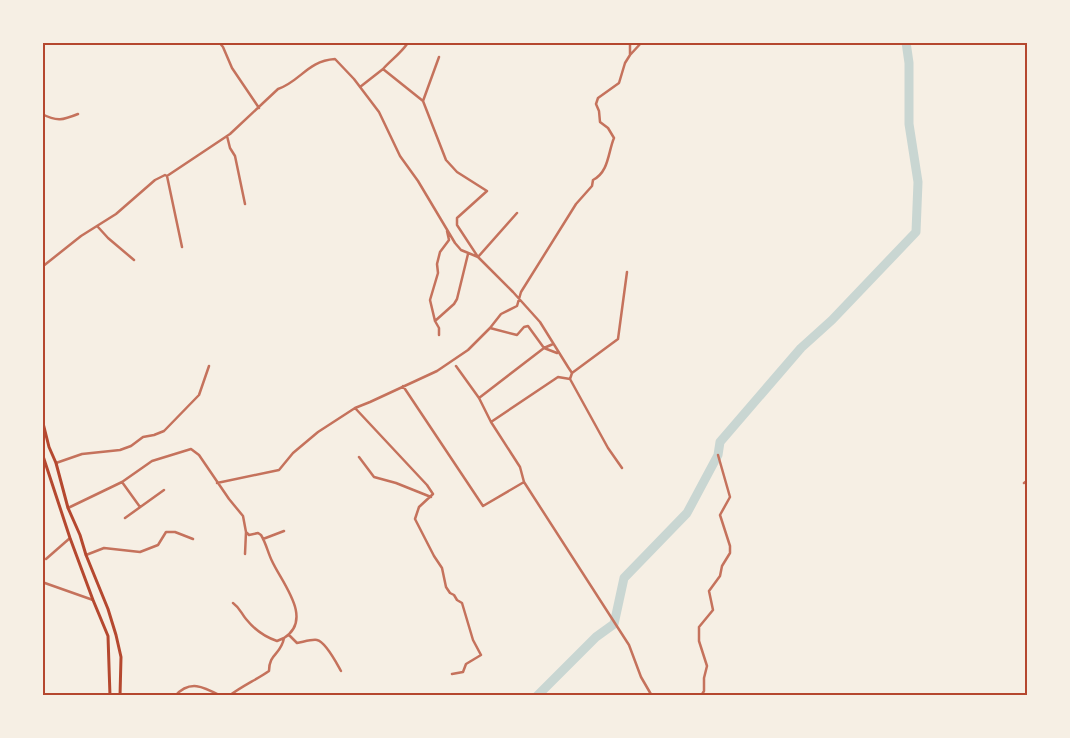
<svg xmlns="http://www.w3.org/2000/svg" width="1070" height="738" font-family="'Alegreya Sans',sans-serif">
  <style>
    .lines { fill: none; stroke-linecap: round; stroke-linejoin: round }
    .river { stroke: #c9d6d2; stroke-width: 9 }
    .minor { stroke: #c5725c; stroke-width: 2.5 }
    .secondary { stroke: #b5482f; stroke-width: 3 }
    .neatline { fill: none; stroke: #b5482f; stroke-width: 2 }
  </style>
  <rect width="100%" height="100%" fill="#f6efe4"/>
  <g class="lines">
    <path class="river" d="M 537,696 L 596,637 L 614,624 L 624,578 L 687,513 L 718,455 L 720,442 L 801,348 L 832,320 L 916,232 L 918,182 L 909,124 L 909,63 L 906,42"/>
    <path class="minor" d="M 58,42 L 63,43
      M 219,42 L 223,47 L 232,68 L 259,108
      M 630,42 L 630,54
      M 439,57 L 423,101 L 446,160 L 457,172 L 487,191 L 457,218 L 457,225 L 478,257 L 517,213
      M 383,69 C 390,61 401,53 407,44
      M 360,87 L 383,69 L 423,101
      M 42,114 C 57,122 63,120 78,114
      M 227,136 L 230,148 L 235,156 L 245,204
      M 167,176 L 182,247
      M 98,227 L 108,238 L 134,260
      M 42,267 L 81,236 L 116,214 L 155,180 L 165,175 L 167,176 L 230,134 L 278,89 C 301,81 307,61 335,59 L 354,79 L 379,112 L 400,156 L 418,181 L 455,243 L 461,250 L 478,257 L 513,292 L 540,322 L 568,367 L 572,373 L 570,379 L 608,448 L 622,468
      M 435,321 L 454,304 L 457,299 L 468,254
      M 490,328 L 517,335 L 524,327 L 528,326 L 544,348 L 557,353
      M 439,335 L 439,328 L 435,321 L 430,300 L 438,273 L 437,264 L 440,252 L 449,240 L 447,231
      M 456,366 L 479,398 L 491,422 L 520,467 L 524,482 L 629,645 L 641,677 L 652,696
      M 572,373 L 618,339 L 627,272
      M 403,386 L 483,506 L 524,482
      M 479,398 L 544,348 L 553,344
      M 355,408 L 427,485 L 433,494 L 419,507 L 415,519 L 434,556 L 442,568 L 446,587 L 450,593 L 454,595 L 457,600 L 462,603 L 473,640 L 481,655 L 466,664 L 463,672 L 452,674
      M 491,422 L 558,377 L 570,379
      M 359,457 L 374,477 L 396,483 L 431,497
      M 56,463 L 82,454 L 120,450 L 131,446 L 143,437 L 154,435 L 164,431 L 199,395 L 209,366
      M 122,482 L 140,507
      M 217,483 L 279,470 L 293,453 L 318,432 L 355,408 L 370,402 L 437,371 L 468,350 L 490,328 L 501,314 L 517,306 L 521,292 L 576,204 L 592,186 L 593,180 C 609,172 608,152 614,138 L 608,128 L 600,122 L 599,111 L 596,104 L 598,98 L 619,83 L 625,63 L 630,55 L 642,42
      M 1024,483 L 1028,480
      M 68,508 L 122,482 L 152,461 L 191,449 L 199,455 L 229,499 L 243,516 L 246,532 L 249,535 L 258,533 L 261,535 C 266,543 268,553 272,561 C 282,583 314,619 284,638 C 281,655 269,653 269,671 C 256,680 242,686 229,696
      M 125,518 L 164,490
      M 263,539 L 284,531
      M 245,554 L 246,532
      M 86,555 L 104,548 L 140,552 L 158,545 L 166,532 L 175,532 L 193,539
      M 46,559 L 70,538
      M 42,582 L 93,600
      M 233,603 C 240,608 241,613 246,619 C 254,629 265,637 277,641 L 284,638
      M 289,635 L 297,643 C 303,642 312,639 317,640 C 326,642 337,664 341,671
      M 175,696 C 190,679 204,687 221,696
      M 701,696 L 704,691 L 704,678 L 707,666 L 699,641 L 699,627 L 713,610 L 709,591 L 720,576 L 722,566 L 730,553 L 730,546 L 720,515 L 730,497 L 718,455"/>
    <path class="secondary" d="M 42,419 L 49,447 L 56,463 L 68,508 L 80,535 L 86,555 L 108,609 L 116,635 L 121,657 L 120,696
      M 42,453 L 70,538 L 93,600 L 108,636 L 110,696"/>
  </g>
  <rect width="1070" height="738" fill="none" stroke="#f6efe4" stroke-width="88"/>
  <rect x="44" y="44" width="982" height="650" class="neatline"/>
</svg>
